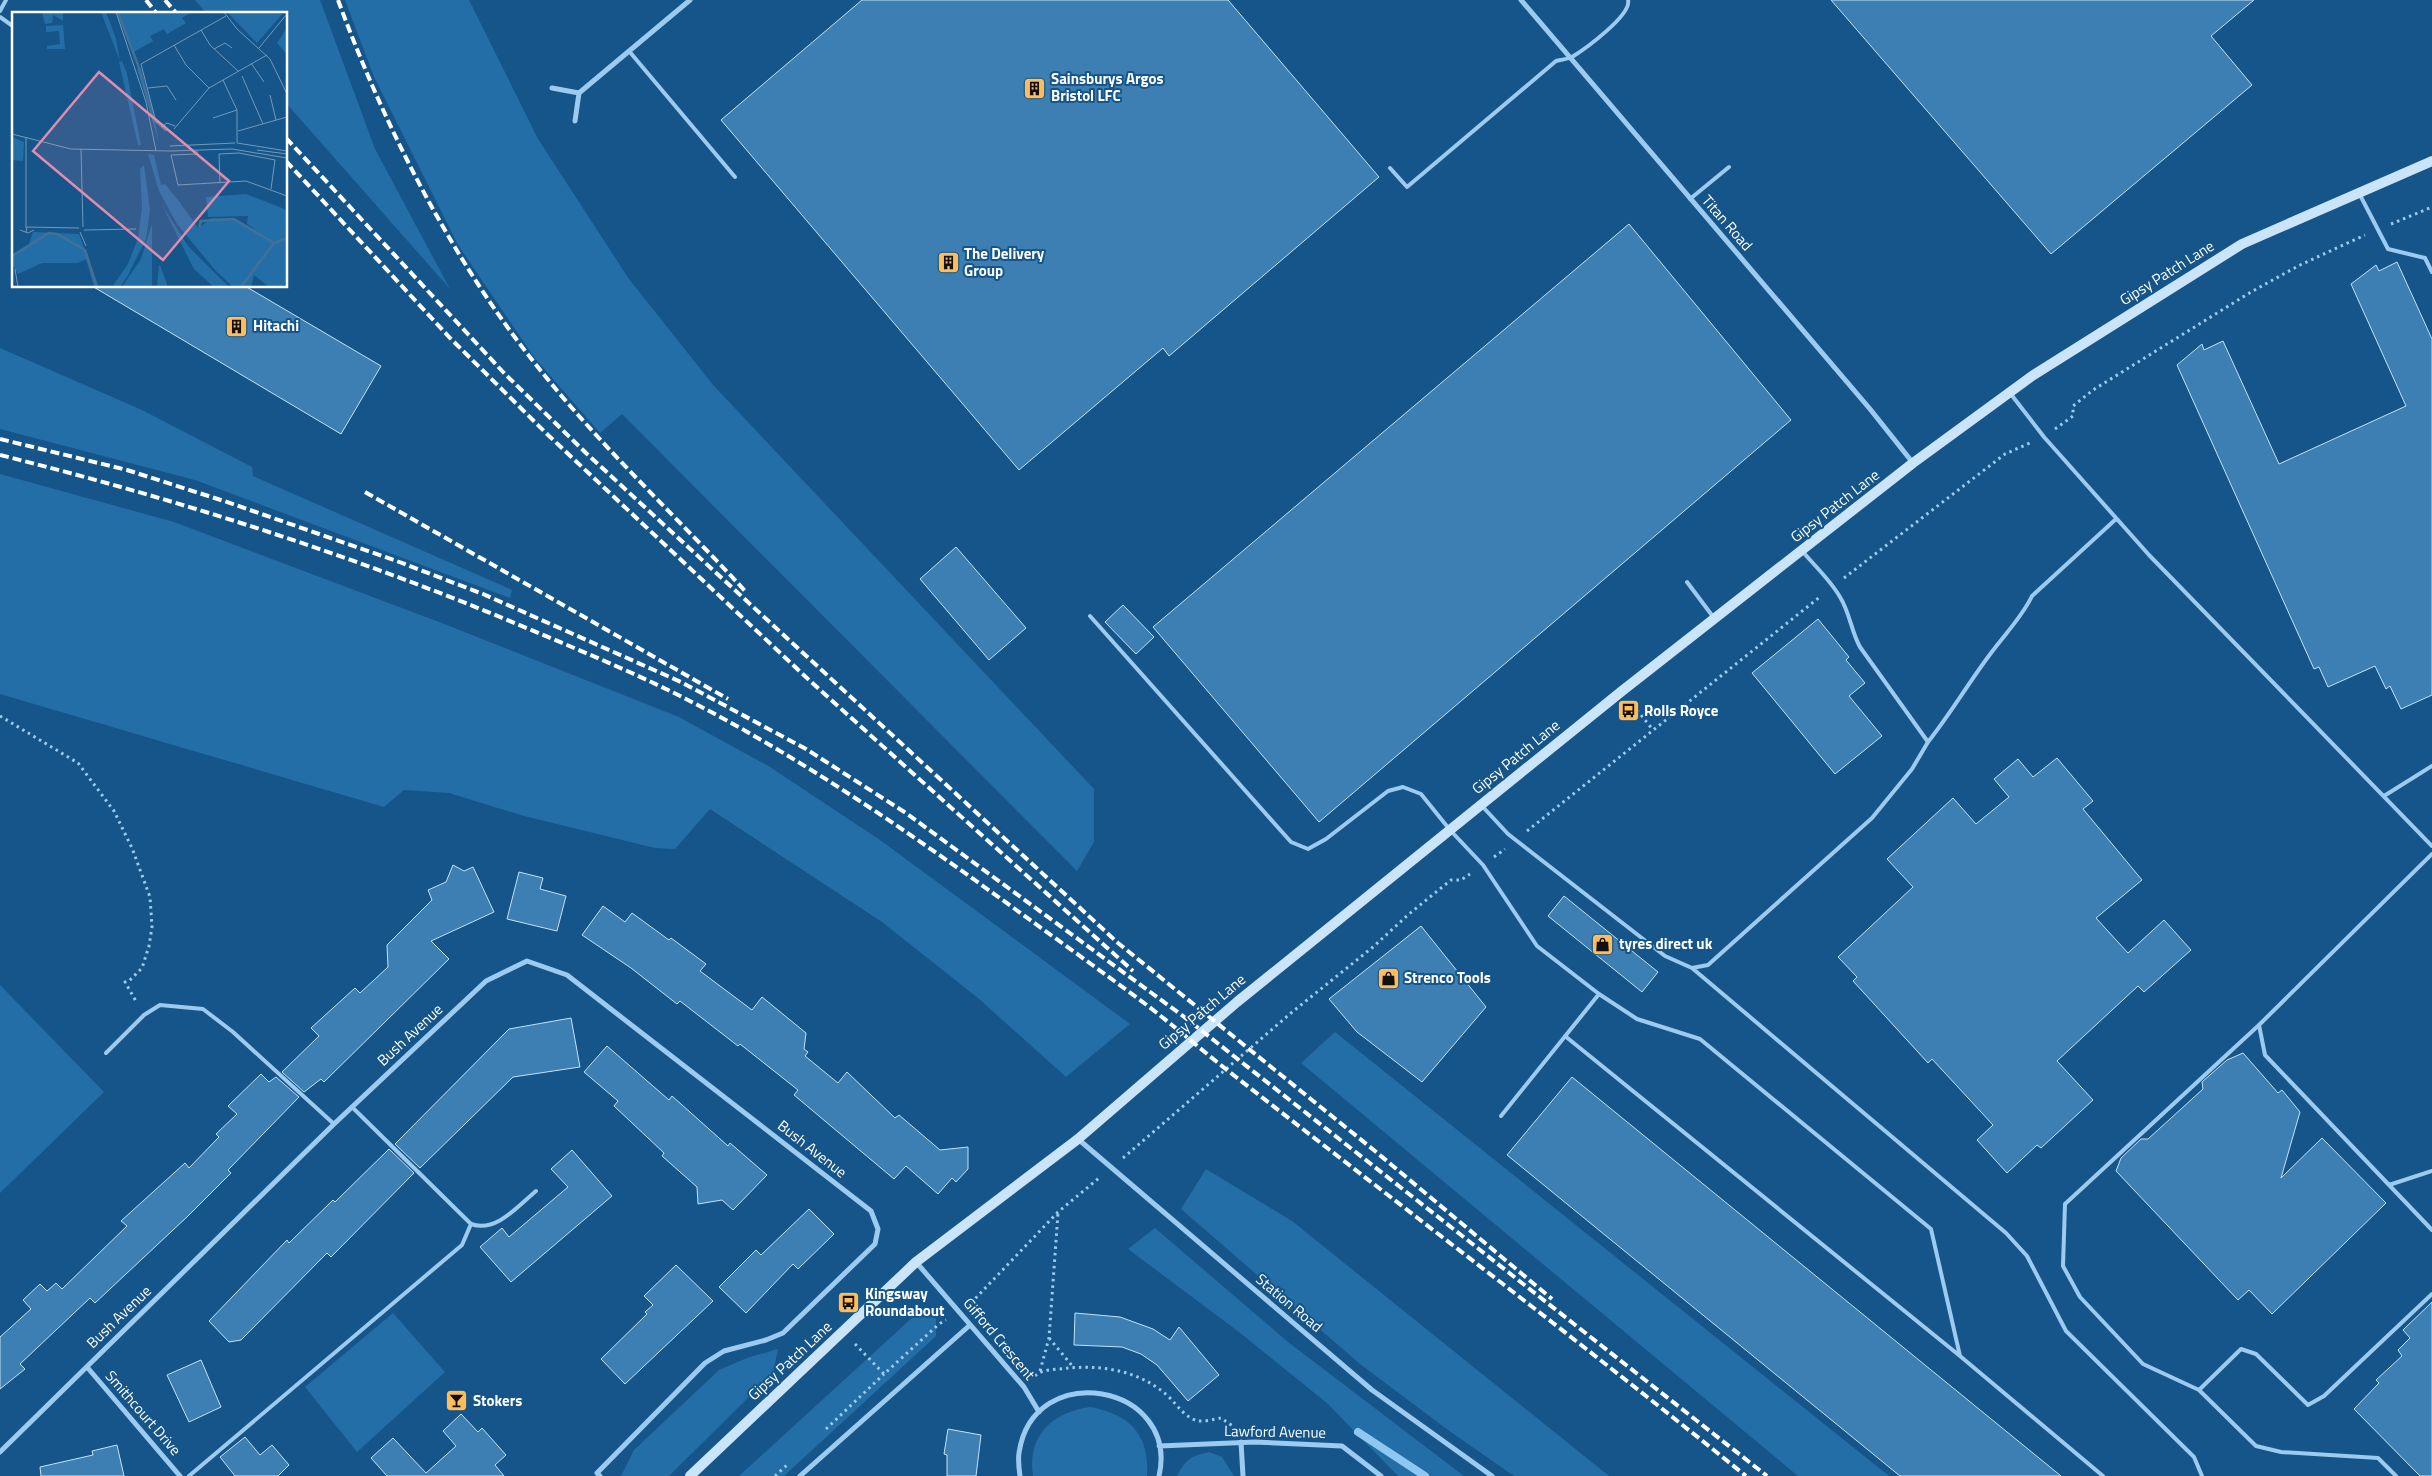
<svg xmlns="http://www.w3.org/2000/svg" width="2432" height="1476" font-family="'Titillium Web',sans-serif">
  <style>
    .green { fill: #246ea7 }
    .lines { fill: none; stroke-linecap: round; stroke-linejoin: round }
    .stream { stroke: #8ec8f2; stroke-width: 8 }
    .building { fill: #3d7fb2; stroke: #c2e3fb }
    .path { stroke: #9ccbef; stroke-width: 3; stroke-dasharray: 2.5 4; stroke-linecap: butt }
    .service { stroke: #9ccbef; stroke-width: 4 }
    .minor { stroke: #9ccbef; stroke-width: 5 }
    .secondary { stroke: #cae4fa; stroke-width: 10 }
    .rail { stroke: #fff; stroke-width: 4; stroke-dasharray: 9 4; stroke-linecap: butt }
    .labels { text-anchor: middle; stroke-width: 4; stroke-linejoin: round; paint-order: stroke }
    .poi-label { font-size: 15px; font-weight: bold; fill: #fff; stroke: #155589; text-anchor: start }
    .street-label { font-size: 15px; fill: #fff; stroke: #155589 }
    .inset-river { fill: none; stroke: #427197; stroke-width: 2.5 }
    .inset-road { fill: none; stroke: #7399b8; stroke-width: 1 }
    .view { fill: #e08cad; fill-opacity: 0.15; stroke: #e08cad; stroke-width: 2.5 }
    .inset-edge { fill: none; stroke: #fff; stroke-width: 2.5 }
  </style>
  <rect width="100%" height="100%" fill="#155589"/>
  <path class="green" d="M 195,0 L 320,0 L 375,149 L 450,289 L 286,103 L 286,14 L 207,14 Z
    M 345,0 L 469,0 L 538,139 L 629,279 L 714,386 L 1094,789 L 1094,842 L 1077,871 L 622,414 L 600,433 L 534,357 L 458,245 L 374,77 Z
    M 0,348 L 142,410 L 252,467 L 253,476 L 512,590 L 510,598 L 195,480 L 0,429 Z
    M 0,474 L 174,522 L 447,625 L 679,717 L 770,767 L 880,840 L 1130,1024 L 1066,1077 L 978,998 L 882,922 L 710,809 L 675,849 L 655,848 L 524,816 L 449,793 L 404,790 L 384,807 L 0,694 Z
    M 0,985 L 104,1092 L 0,1193 Z
    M 1335,1032 L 1889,1476 L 1798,1476 L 1301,1063 Z
    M 1206,1169 L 1292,1221 L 1609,1476 L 1514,1476 L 1448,1430 L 1360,1364 L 1181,1209 Z
    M 1155,1228 L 1288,1342 L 1464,1476 L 1398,1476 L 1328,1404 L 1239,1332 L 1128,1249 Z
    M 393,1313 L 445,1372 L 357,1452 L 305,1387 Z
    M 936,1315 L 936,1336 L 784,1476 L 739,1476 L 913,1317 Z
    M 778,1349 L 773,1373 L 669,1476 L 621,1476 L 634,1450 L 719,1370 L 747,1358 Z
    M 1090,1407 C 1129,1414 1150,1434 1147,1476 L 1033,1476 C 1027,1436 1052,1412 1090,1407 Z
    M 1209,1452 L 1222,1457 L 1234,1476 L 1177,1476 C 1186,1459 1191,1456 1209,1452 Z"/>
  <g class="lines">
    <path class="stream" d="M 1358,1432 L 1425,1476"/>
  </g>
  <path class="building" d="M 862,0 L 1228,0 L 1379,177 L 1169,356 L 1163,348 L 1019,470 L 721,120 Z
    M 1831,0 L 2254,0 L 2211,36 L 2252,85 L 2051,254 Z
    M 1629,224 L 1791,420 L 1319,822 L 1153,627 Z
    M 2397,262 L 2432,339 L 2432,695 L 2401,709 L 2390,686 L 2386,689 L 2375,666 L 2328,687 L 2319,667 L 2314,669 L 2177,365 L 2202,344 L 2204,350 L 2223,341 L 2279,464 L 2406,406 L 2351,284 L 2376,265 L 2379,271 Z
    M 92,286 L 245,286 L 381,366 L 341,434 Z
    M 956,547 L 1026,628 L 989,660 L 920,579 Z
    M 1123,605 L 1154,637 L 1136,654 L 1105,622 Z
    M 1818,619 L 1849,657 L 1846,660 L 1865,683 L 1849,696 L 1882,736 L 1835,774 L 1752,673 Z
    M 2057,758 L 2093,801 L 2083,809 L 2142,880 L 2096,918 L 2128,953 L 2164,920 L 2191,950 L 2144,992 L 2138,986 L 2057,1061 L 2093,1100 L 2041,1148 L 2037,1145 L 2007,1173 L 1977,1140 L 1993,1125 L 1932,1059 L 1928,1063 L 1853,981 L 1857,977 L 1838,957 L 1913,887 L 1887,859 L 1953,798 L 1976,824 L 2009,797 L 1994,779 L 2018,759 L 2033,777 Z
    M 453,865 L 464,871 L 473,867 L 494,912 L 431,941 L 449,959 L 324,1082 L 321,1079 L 304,1092 L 282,1072 L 319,1036 L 311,1028 L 355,988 L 360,993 L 388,967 L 387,945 L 432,900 L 428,890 L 446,882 Z
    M 519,872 L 543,878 L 540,889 L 566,896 L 557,931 L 507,919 Z
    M 1564,896 L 1658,972 L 1642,992 L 1548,916 Z
    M 603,906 L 625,922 L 632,913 L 669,940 L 671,938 L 706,964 L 700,971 L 752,1010 L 762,997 L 806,1033 L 804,1049 L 808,1052 L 805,1056 L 838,1083 L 847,1072 L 895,1118 L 899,1115 L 940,1150 L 968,1147 L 968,1169 L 956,1182 L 952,1178 L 938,1194 L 906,1166 L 894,1179 L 794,1095 L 798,1090 L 740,1044 L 738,1046 L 680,1001 L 677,1004 L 631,968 L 582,935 Z
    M 1421,926 L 1486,1007 L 1422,1082 L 1357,1032 L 1329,999 Z
    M 571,1018 L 580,1067 L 513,1077 L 420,1168 L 395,1144 L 509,1029 Z
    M 607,1046 L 669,1100 L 672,1096 L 728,1146 L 730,1143 L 767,1175 L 733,1210 L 722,1200 L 698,1204 L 697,1187 L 662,1156 L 664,1153 L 614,1106 L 618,1101 L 584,1072 Z
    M 2243,1053 L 2278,1093 L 2282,1090 L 2300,1112 L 2281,1178 L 2322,1138 L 2386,1203 L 2272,1314 L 2249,1290 L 2238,1300 L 2116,1171 L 2121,1158 L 2141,1139 L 2148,1139 L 2203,1089 L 2202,1082 L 2227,1060 Z
    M 261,1074 L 269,1082 L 276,1077 L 299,1097 L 228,1170 L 231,1173 L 188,1216 L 95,1303 L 90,1298 L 20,1364 L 25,1369 L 0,1389 L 0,1337 L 31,1309 L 23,1300 L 40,1284 L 47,1291 L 56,1283 L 62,1289 L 127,1226 L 121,1221 L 185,1163 L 189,1168 L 219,1137 L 216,1134 L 237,1114 L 228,1106 Z
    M 1572,1077 L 2061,1476 L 1900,1476 L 1507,1155 Z
    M 389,1149 L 414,1173 L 331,1257 L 327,1253 L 241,1340 L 229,1342 L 209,1321 L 287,1240 L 289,1243 L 333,1200 L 335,1202 Z
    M 572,1150 L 612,1196 L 511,1282 L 480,1247 L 502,1228 L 509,1237 L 568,1187 L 551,1169 Z
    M 809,1209 L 834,1234 L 798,1269 L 793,1264 L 746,1313 L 719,1287 L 756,1250 L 761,1255 Z
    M 676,1265 L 713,1301 L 625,1384 L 601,1359 L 647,1314 L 645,1312 L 653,1305 L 644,1296 Z
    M 2432,1302 L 2432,1476 L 2420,1476 L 2354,1409 L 2379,1383 L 2376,1380 L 2402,1356 L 2398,1350 L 2410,1338 L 2403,1330 Z
    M 1075,1313 L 1120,1317 L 1153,1329 L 1170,1340 L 1179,1327 L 1219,1375 L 1188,1401 L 1157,1365 L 1141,1354 L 1122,1347 L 1074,1345 Z
    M 201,1360 L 221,1407 L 189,1422 L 167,1375 Z
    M 461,1414 L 478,1432 L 482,1428 L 506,1455 L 495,1465 L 504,1476 L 387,1476 L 371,1458 L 393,1438 L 426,1473 L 456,1446 L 443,1431 Z
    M 948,1429 L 981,1435 L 976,1476 L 947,1476 L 947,1455 L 944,1454 Z
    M 245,1437 L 260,1455 L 272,1445 L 289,1465 L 278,1476 L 235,1476 L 220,1457 Z
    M 117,1445 L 124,1476 L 41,1476 L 40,1467 L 93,1455 L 92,1451 Z"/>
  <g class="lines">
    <path class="path" d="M 2391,224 L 2432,207
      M 2055,429 L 2073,416 L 2073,406 L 2093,390 L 2251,292 L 2300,265 L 2365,235
      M 1844,578 L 2005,454 L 2030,443
      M 1633,705 L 1653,730
      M 0,716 L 78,763 L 114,811 L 132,848 L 150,897 L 152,927 L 149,946 L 142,968 L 129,981 L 125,982 L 137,1003
      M 1527,831 L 1821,596
      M 1494,857 L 1505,849
      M 1123,1158 L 1291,1013 L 1373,947 L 1409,914 L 1451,880 L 1461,880 L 1470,874
      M 971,1303 L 1058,1212 L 1099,1178
      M 1049,1338 L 1074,1368
      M 855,1344 L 884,1374 L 939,1324 L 946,1320
      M 1040,1371 L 1049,1338 L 1058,1213
      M 1035,1376 C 1043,1368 1057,1370 1068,1368 C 1104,1365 1141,1371 1169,1397 C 1178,1406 1183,1415 1195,1420 C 1201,1423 1214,1419 1221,1418 L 1234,1427
      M 826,1429 L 884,1374
      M 775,1476 L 787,1465"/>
    <path class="service" d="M 0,11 L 6,0
      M 0,17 L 14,27
      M 629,51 L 735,177
      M 1390,168 L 1407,187 L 1556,61 C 1561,60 1567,59 1572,57 C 1585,49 1632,15 1628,0
      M 2360,195 L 2388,249 L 2425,258 L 2432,272
      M 1690,199 L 1729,167
      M 2010,393 L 2044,437 L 2149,555 L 2432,846
      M 1803,552 C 1815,566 1831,581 1840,597 C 1850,613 1851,631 1860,647 L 1928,742 C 1951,713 1969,682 1991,653 C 2005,634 2022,617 2032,596 L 2116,519
      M 1687,582 L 1714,618
      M 1090,616 L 1291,842 L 1308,849 L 1326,839 L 1388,791 L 1403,787 L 1421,794 L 1450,830 L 1483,865 L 1537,946 L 1599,994 L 1501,1116
      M 2384,796 L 2432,766
      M 1482,806 L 1508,834 L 1665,956 L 1692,968 L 1708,965 L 1872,818 L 1912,769 L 1928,742
      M 2432,854 L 2259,1025 L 2265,1055 L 2432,1230
      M 1692,968 L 2006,1233 L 2027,1256 L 2066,1331 L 2194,1457 L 2202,1476
      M 1599,994 L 1637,1019 L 1700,1039 L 1931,1229 L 1960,1356 L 2103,1476
      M 2259,1025 L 2065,1204 L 2063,1266 L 2080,1297 L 2143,1364 L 2199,1390 L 2256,1446 L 2281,1452 L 2378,1458 L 2396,1476
      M 1565,1036 L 1960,1356
      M 106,1053 L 144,1015 L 160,1005 L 203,1009 L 233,1032 L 334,1124
      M 352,1107 L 471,1224 C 496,1233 518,1206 536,1191
      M 2389,1185 L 2432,1171
      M 2199,1390 L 2241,1349 L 2256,1354 L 2308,1405 L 2324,1396 L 2432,1294
      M 189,1476 L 462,1245 L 471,1224"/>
    <path class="minor" d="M 1521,0 L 1870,409 L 1913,463
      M 552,88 L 579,93 L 575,121
      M 579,93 L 690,0
      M 1078,1139 L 1372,1390 L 1492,1476
      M 916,1262 L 1024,1387 L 1039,1412
      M 87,1367 L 180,1476
      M 1241,1442 L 1243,1476
      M 1159,1446 L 1255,1442 L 1342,1446 L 1381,1476
      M 0,1452 L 334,1124 L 486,981 L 527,961 L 567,975 L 871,1211 L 878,1229 L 875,1244 L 783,1333 L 766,1340 L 724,1351 L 705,1363 L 597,1473 L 600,1476
      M 800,1476 L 970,1325
      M 1020,1476 C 1019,1469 1018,1460 1019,1453 C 1033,1357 1180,1384 1159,1476"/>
    <path class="secondary" d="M 690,1476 L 916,1262 L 1078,1139 L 1237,1002 L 1622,691 L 1913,463 L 2032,376 L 2242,244 L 2432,161"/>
    <path class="rail" d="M 146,0 L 157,14
      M 165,0 L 177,14
      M 338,0 C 385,128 452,260 537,366 C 601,447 677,517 747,593
      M 286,138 L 504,373 L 586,453 L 1118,943 L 1375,1151 L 1552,1299
      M 286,161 L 450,338 L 548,435 L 809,680 L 1133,971
      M 0,439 L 127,470 L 224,501 L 394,560 L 483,594 L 681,682 L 806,749 L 906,813 L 1183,1016 L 1767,1476
      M 0,455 C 177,499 349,554 517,624 C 574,648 631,671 686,699 C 802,758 910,833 1015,909 C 1059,941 1104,973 1148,1006 C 1178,1029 1206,1054 1236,1077 C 1406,1210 1578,1340 1746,1476
      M 365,492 L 728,699"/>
  </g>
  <defs>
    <symbol id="building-square" viewBox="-11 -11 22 22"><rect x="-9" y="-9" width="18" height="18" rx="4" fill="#ffbc5a" stroke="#155589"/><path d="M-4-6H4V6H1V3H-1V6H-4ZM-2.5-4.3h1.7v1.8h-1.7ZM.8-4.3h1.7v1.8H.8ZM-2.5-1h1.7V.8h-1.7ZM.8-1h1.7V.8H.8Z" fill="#111"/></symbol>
    <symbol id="bus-square" viewBox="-11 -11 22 22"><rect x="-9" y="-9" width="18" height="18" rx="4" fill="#ffbc5a" stroke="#155589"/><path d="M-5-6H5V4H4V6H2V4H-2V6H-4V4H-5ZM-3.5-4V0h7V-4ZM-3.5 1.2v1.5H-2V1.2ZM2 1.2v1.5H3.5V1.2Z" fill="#111"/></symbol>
    <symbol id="shop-square" viewBox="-11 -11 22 22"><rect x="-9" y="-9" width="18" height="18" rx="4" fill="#ffbc5a" stroke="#155589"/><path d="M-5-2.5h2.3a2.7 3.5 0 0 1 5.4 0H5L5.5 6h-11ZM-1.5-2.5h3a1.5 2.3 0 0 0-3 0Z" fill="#111"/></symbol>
    <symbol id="bar-square" viewBox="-11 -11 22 22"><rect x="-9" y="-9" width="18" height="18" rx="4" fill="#ffbc5a" stroke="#155589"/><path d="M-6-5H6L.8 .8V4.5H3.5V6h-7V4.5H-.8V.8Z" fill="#111"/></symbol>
  </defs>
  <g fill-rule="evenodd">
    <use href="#building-square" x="1022" y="76" width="25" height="25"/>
    <use href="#building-square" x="936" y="250" width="25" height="25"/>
    <use href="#building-square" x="224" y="314" width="25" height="25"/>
    <use href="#bus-square" x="1616" y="698" width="25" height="25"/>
    <use href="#shop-square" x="1590" y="932" width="25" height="25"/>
    <use href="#shop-square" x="1376" y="966" width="25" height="25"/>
    <use href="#bus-square" x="836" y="1290" width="25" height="25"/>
    <use href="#bar-square" x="444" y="1388" width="25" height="25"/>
  </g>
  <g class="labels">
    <g class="poi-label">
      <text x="1051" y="84">Sainsburys Argos<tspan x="1051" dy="17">Bristol LFC</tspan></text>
      <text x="964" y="259">The Delivery<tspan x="964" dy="17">Group</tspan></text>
      <text x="253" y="331">Hitachi</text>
      <text x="1644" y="716">Rolls Royce</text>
      <text x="1619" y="949">tyres direct uk</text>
      <text x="1404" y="983">Strenco Tools</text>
      <text x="865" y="1299">Kingsway<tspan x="865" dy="17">Roundabout</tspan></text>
      <text x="473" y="1406">Stokers</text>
    </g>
    <g class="street-label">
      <text transform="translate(1727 223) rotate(49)" y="5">Titan Road</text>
      <text transform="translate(2167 273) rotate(-32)" y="5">Gipsy Patch Lane</text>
      <text transform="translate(1835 506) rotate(-38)" y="5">Gipsy Patch Lane</text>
      <text transform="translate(1516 757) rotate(-39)" y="5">Gipsy Patch Lane</text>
      <text transform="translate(1202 1012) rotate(-40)" y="5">Gipsy Patch Lane</text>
      <text transform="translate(410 1035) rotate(-43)" y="5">Bush Avenue</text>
      <text transform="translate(812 1149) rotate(38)" y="5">Bush Avenue</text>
      <text transform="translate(1289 1303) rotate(40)" y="5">Station Road</text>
      <text transform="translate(119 1317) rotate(-44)" y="5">Bush Avenue</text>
      <text transform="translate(999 1339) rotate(50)" y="5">Gifford Crescent</text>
      <text transform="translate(790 1361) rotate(-43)" y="5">Gipsy Patch Lane</text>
      <text transform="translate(143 1413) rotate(49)" y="5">Smithcourt Drive</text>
      <text transform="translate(1275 1432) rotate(1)" y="5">Lawford Avenue</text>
    </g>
  </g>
  <g transform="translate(12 12)">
    <rect width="275" height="275" fill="#155589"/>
    <path d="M 30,0 L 51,0 L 51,9 L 41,3 L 40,11 L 33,12 ZM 89,0 L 94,0 L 104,27 L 108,49 ZM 106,0 L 180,0 L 170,6 L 174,11 L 155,22 L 152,17 L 138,24 L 141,29 L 122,40 ZM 215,0 L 272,0 L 245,31 ZM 51,13 L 53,37 L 35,37 L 35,34 L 48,32 L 47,19 L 34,20 L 34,14 ZM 275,16 L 275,43 L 265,31 ZM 110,49 L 115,62 L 129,133 L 126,133 L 107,50 ZM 129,56 L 142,103 L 147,131 L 125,57 ZM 0,125 L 12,130 L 11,149 L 0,148 ZM 136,142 L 142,143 L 149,173 L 153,172 L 166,188 L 186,216 L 200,206 L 222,207 L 246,219 L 235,212 L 236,204 L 196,205 L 194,185 L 234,182 L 275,198 L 275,275 L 257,275 L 242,263 L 239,275 L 221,275 L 203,258 L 165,212 L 147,179 ZM 132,153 L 138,198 L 134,227 L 115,265 L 108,275 L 100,275 L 116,252 L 126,226 L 130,195 L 128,157 ZM 150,193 L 176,234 L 217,275 L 202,275 L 182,257 ZM 140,212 L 140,275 L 110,275 L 129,247 ZM 21,220 L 67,222 L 86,275 L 82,275 L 74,247 L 66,251 L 30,251 L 6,262 L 0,252 L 0,243 L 17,232 ZM 147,253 L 148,253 L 156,275 L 145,275 Z" fill="#246ea7"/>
    <path class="inset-river" d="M 106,1 L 126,53 L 142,110M 187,215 L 189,209 L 222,207 L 262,231M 0,244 L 37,221 L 45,222 L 73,238 L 85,275M 229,275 L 262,231 L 275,226"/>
    <path class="inset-road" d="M 104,0 L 134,90 L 144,139M 212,0 L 225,17 L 258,47 L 275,82M 189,18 L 198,33 L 226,59M 162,33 L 174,53 L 197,76M 247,36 L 274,3M 202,37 L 213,31 L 220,36M 239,51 L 252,70M 230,64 L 251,112M 211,68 L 225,98 L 225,131 L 275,139M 136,76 L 155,74 L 164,88M 258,83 L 264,108M 201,106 L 225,98M 149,115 L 155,111 L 163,114M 162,117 L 197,76 L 255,43M 154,119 L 144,110 L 129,52 L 214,4M 226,119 L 275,105M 0,122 L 59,137 L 158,139 L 220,137 L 275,146M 14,125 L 14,216M 158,134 L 223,131M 69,137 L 71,215M 185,138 L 185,142 L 159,143 L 166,173 L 234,169 L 275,184M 245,138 L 275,142M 208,171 L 207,142 L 227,141 L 263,148 L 259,177M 8,218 L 16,221 L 22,218M 72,218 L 124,217M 14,220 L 15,215 L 67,216M 68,220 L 74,234M 3,257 L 6,275"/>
    <path class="view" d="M 87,60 L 217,169 L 151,248 L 21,139 Z"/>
    <rect width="275" height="275" class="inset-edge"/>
  </g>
</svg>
